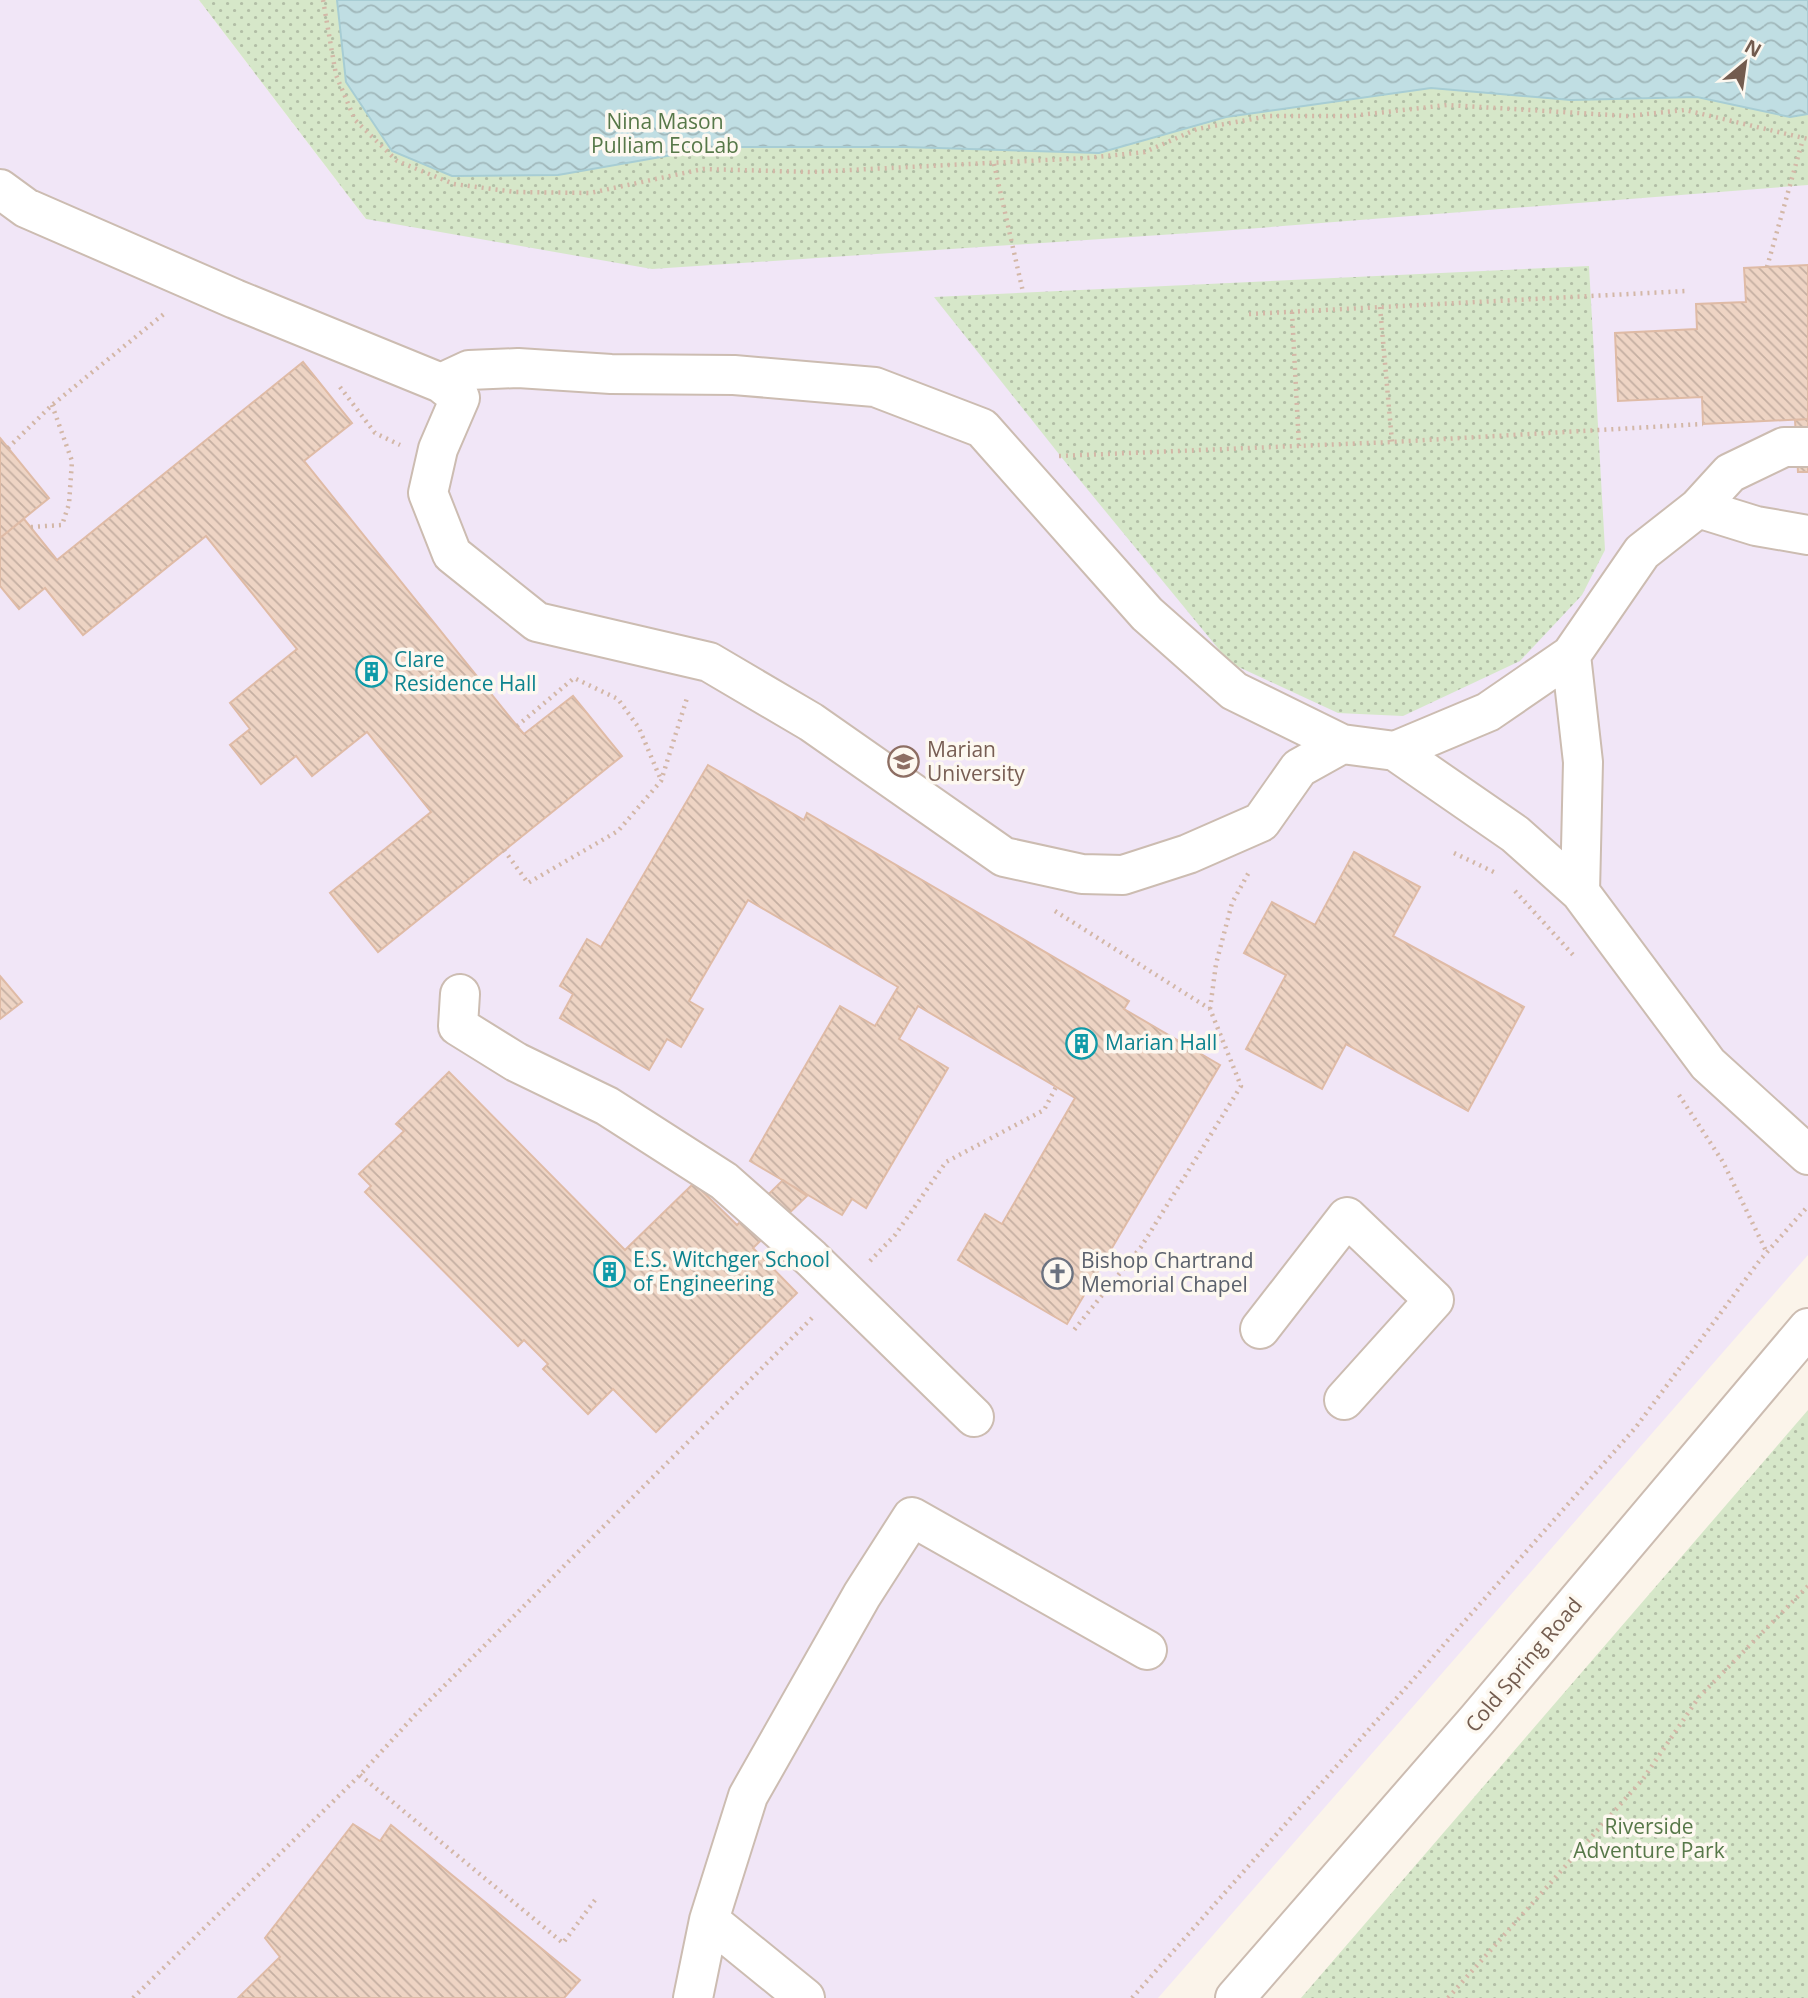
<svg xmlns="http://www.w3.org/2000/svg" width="1808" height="1998" font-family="'Open Sans',sans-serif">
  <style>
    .education { fill: #f1e6f7 }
    .grass { fill: url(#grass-dots) }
    .water { fill: url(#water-waves); stroke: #a7cdd4; stroke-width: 2 }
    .building { fill: url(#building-back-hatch); stroke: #dfbba6; stroke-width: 2 }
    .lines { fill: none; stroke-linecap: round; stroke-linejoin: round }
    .minor-casing { stroke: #ccbcb1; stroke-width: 42 }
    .path { stroke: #d3b7a7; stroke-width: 4.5; stroke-dasharray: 2 5; stroke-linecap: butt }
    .minor { stroke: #fff; stroke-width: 38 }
    .labels { text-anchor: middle; stroke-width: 7; stroke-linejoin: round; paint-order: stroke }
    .park-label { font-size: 21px; fill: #577849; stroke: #fdf8f0 }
    .culture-label { font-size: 21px; fill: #0d838f; stroke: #fdf8f0; text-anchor: start }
    .education-label { font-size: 21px; fill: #785e54; stroke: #fdf8f0; text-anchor: start }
    .worship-label { font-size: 21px; fill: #5b616d; stroke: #fdf8f0; text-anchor: start }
    .street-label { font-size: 21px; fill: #735c4f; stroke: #fdf8f0 }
  </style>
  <defs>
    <pattern id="grass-dots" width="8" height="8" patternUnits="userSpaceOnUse" patternTransform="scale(1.75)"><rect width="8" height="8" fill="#d6e7c9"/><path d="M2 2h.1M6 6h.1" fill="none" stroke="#b2bea6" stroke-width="1.8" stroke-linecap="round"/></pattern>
    <pattern id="water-waves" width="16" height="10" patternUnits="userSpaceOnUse" patternTransform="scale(1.75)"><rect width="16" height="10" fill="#c0dee3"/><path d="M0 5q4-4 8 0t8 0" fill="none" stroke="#a0b7ba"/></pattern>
    <pattern id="building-back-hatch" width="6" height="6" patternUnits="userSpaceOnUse" patternTransform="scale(1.75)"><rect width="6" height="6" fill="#eed4c4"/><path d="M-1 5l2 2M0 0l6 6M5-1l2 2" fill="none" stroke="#c5afa2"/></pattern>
  </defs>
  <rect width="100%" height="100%" fill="#fbf4ea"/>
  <path class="education" d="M 0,0 L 199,0 L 366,219 L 1808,185 L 1808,1255 L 1158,1998 L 0,1998 Z"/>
  <path class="grass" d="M 199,0 L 1808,0 L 1808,185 L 1220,231 L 652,269 L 366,219 Z
    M 1589,266 L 1605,550 L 1582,595 L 1520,661 L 1403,716 L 1338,713 L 1230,663 L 1074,473 L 934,297 Z
    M 1808,1410 L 1808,1998 L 1301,1998 Z"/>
  <path class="water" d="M 337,0 L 1808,0 L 1808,114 L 1790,117 L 1697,97 L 1571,100 L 1431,88 L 1226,117 L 1099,153 L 905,147 L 718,147 L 558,175 L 452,176 L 392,151 L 346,82 Z"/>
  <path class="building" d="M 1808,265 L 1808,419 L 1703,424 L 1702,397 L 1618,401 L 1615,333 L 1697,329 L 1696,304 L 1746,302 L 1744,268 Z
    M 303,362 L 352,423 L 304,461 L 517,726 L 524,734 L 573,696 L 622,756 L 378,952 L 330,893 L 431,812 L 367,732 L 312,776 L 296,756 L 261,784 L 230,745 L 250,729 L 230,703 L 297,649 L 206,536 L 83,635 L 45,588 L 19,609 L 0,586 L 0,538 L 24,519 L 57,560 Z
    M 1808,419 L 1808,472 L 1798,472 L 1795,420 Z
    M 0,438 L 49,498 L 0,538 Z
    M 708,765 L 804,820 L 807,813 L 1129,1001 L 1124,1009 L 1220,1065 L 1067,1324 L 958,1260 L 985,1214 L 1002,1224 L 1075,1098 L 918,1006 L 899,1039 L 948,1068 L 866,1208 L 852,1199 L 842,1215 L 750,1161 L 840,1006 L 875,1026 L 898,987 L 748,900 L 689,1001 L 703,1009 L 681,1047 L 667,1039 L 649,1070 L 560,1018 L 573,994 L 560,986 L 587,939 L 601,947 Z
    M 1354,852 L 1420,887 L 1393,936 L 1524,1007 L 1468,1111 L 1346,1044 L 1322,1089 L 1246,1049 L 1286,975 L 1244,953 L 1272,902 L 1315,925 Z
    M 0,976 L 22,1002 L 0,1019 Z
    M 449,1072 L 625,1250 L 694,1183 L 737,1225 L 783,1180 L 807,1196 L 753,1248 L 797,1293 L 656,1432 L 613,1389 L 588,1414 L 543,1369 L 548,1364 L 524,1340 L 518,1346 L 365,1192 L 371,1186 L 359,1174 L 404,1131 L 396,1124 Z
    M 353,1824 L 380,1841 L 391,1825 L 580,1980 L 564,1998 L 238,1998 L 280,1957 L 265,1938 Z"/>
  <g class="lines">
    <defs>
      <path id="minor" d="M 0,189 L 26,208 L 235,299 L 441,383 L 460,398 L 438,449 L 428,493 L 452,554 L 537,622 L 709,662 L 811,722 L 1004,857 L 1082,874 L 1123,875 L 1188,854 L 1261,822 L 1299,768 L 1342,744
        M 441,383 L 469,370 L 518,368 L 611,374 L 734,375 L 875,387 L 982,428 L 1147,614 L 1234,691 L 1342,744 L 1395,751 L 1515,834 L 1580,892
        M 1698,508 L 1730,473 L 1784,447 L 1808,447
        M 1808,535 L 1756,526 L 1698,508 L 1642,552 L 1571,655 L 1583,762 L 1580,892 L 1708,1064 L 1808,1155
        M 1395,751 L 1488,712 L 1571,655
        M 460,994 L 458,1026 L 516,1062 L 607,1106 L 724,1181 L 811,1258 L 974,1417
        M 1260,1329 L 1347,1217 L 1434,1300 L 1344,1400
        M 709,1920 L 805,1998
        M 693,1998 L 709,1920 L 748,1796 L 862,1595 L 912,1517 L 1147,1650
        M 1235,1998 L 1477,1720 L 1808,1328"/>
    </defs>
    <use href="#minor" class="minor-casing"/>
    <path class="path" d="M 323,0 L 336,75 L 355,120 L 397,161 L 454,184 L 515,192 L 590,193 L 703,169 L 811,172 L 1087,158 L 1145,152 L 1197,129 L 1269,116 L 1351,116 L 1447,105 L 1628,116 L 1685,110 L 1808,139
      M 994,164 L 1023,292
      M 1767,267 L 1803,139
      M 1380,307 L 1392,442
      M 1292,312 L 1299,446
      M 1249,314 L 1686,291
      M 340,387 L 375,433 L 400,445
      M 8,448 L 52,405 L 165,313
      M 1059,456 L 1392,442 L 1703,424
      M 31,527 L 62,525 L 69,504 L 72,461 L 52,405
      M 517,726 L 574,678 L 618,699 L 639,728 L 661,780
      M 504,850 L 528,883 L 618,831 L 661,781 L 687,698
      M 1454,853 L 1496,873
      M 1515,891 L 1575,957
      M 1055,911 L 1210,1009 L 1241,1086 L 1141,1247 L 1074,1330
      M 1210,1009 L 1216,964 L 1232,903 L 1249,872
      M 1679,1095 L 1723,1162 L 1767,1253
      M 870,1261 L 895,1235 L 946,1162 L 1044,1110 L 1056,1087
      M 360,1775 L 563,1943 L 595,1900
      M 133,1998 L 360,1775 L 415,1715 L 815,1315
      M 1132,1998 L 1636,1427 L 1760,1260 L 1808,1206
      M 1448,1998 L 1643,1779 L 1699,1697 L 1808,1586"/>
    <use href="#minor" class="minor"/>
  </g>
  <defs>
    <symbol id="building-ring" viewBox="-11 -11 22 22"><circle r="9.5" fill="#fdf8f0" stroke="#0f9aa8" stroke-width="1.5"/><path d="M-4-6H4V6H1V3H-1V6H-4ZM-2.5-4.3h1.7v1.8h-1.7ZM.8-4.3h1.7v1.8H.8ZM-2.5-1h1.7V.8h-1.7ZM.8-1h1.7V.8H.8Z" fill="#0f9aa8"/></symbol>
    <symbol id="university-ring" viewBox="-11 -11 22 22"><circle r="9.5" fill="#fdf8f0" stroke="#8d6e63" stroke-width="1.5"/><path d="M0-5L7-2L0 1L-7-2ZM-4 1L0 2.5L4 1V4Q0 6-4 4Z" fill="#8d6e63"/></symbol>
    <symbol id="church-ring" viewBox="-11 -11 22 22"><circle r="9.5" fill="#fdf8f0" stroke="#6b7280" stroke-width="1.5"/><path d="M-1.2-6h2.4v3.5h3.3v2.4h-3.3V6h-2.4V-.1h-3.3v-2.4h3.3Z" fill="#6b7280"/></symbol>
  </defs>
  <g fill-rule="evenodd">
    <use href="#building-ring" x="354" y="654" width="35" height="35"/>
    <use href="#university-ring" x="886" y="744" width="35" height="35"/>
    <use href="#building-ring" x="1064" y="1026" width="35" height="35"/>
    <use href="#building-ring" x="592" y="1254" width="35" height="35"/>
    <use href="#church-ring" x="1040" y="1256" width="35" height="35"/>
  </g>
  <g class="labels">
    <g class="park-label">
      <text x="665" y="129">Nina Mason<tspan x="665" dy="24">Pulliam EcoLab</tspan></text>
      <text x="1649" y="1834">Riverside<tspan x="1649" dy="24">Adventure Park</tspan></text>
    </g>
    <g class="culture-label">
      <text x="394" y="667">Clare<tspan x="394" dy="24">Residence Hall</tspan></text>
      <text x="1105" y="1050">Marian Hall</text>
      <text x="633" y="1267">E.S. Witchger School<tspan x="633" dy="24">of Engineering</tspan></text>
    </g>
    <g class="education-label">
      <text x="927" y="757">Marian<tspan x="927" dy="24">University</tspan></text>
    </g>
    <g class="worship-label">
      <text x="1081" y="1268">Bishop Chartrand<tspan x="1081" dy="24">Memorial Chapel</tspan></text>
    </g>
    <g class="street-label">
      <text transform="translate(1524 1665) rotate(-50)" y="7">Cold Spring Road</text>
    </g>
  </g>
  <g transform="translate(1745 63) rotate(29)" stroke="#fdf8f0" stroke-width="5" paint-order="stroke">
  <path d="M0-5L12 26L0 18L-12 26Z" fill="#735c4f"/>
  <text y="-10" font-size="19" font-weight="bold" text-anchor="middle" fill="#735c4f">N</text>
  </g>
</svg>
